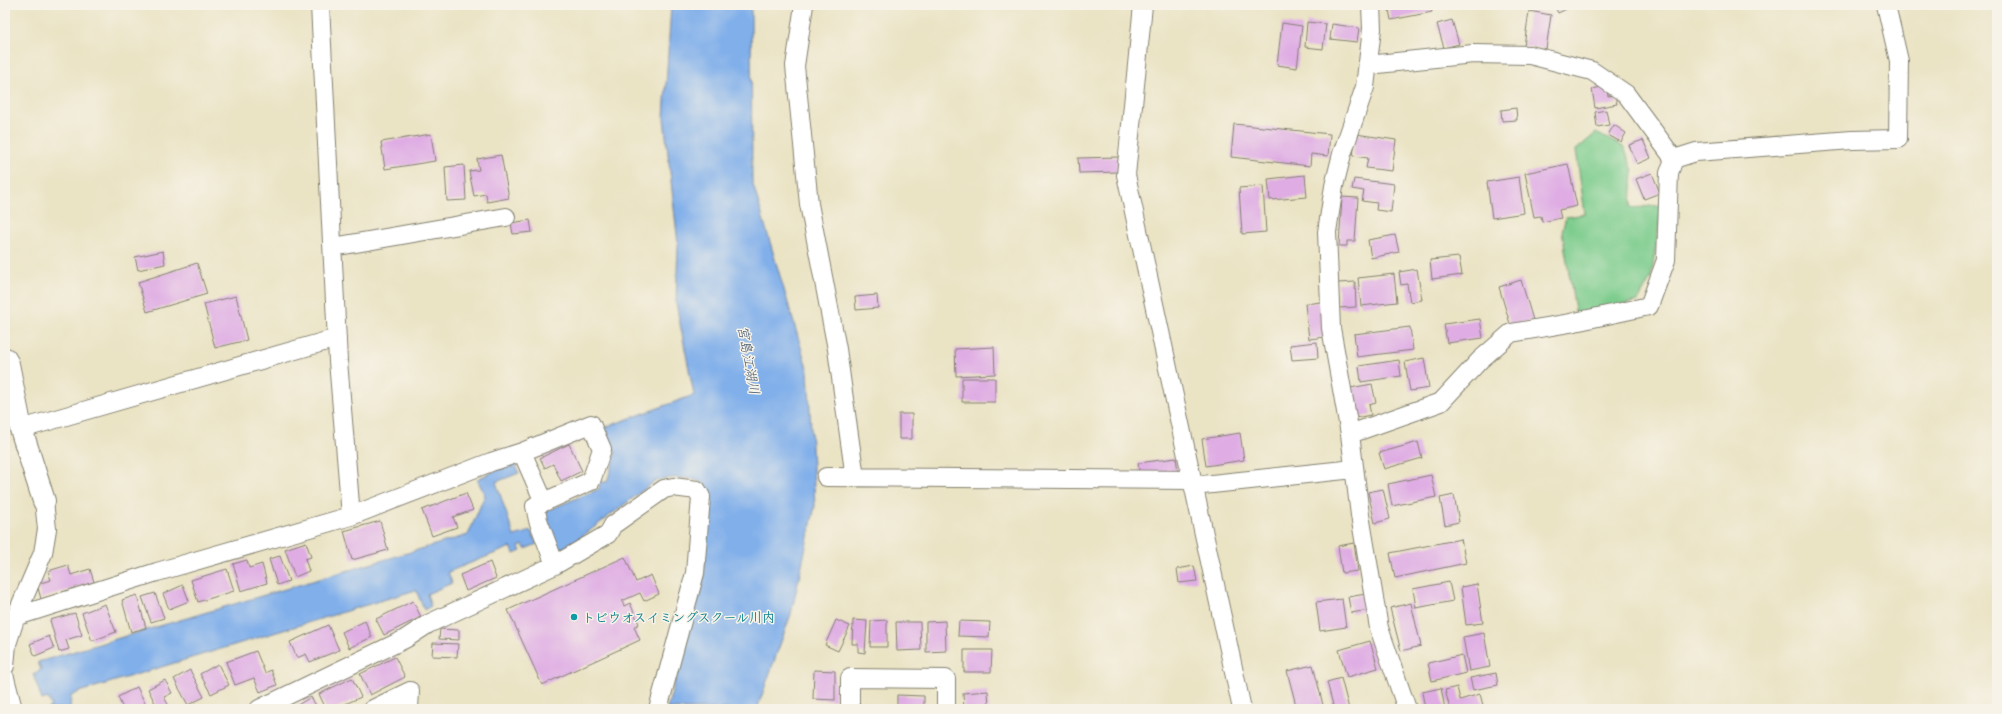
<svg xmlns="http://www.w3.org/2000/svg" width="2002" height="714" font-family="Mali,'Klee One',sans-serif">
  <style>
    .green { fill: #7ccc8c; stroke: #4c7454 }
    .water { fill: #80afea; stroke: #4e6683 }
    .building { fill: #dfade4 }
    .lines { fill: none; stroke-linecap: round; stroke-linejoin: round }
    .minor-casing { stroke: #838070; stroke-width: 20 }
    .tertiary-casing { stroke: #838070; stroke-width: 24 }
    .minor { stroke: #fff; stroke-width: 18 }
    .tertiary { stroke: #fff; stroke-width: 22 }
    .culture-dot { fill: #0f9aa8; stroke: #f7f3e8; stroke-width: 1.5 }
    .labels { text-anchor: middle; stroke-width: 3; stroke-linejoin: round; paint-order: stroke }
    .culture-label { font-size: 13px; font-weight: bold; fill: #0d838f; stroke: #f7f3e8; text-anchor: start }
    .water-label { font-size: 14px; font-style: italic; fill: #44576e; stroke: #f7f3e8 }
  </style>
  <rect width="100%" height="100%" fill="#f7f3e8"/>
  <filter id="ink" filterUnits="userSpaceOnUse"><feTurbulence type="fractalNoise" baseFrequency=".025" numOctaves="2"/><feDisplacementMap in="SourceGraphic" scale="8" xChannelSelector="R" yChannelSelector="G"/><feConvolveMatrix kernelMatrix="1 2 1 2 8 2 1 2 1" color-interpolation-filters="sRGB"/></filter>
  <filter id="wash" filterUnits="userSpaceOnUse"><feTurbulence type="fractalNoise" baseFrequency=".012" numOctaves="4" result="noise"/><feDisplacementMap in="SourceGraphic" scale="16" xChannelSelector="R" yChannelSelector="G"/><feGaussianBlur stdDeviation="0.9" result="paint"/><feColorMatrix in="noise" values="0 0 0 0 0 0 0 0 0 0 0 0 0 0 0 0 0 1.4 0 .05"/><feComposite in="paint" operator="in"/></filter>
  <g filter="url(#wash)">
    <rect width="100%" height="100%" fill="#eae3c4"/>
    <path class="green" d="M 1596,133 L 1624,147 L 1633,171 L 1631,208 L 1662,205 L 1651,278 L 1638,301 L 1576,316 L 1562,231 L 1566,217 L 1585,214 L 1576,150 Z"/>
    <path class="water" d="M 671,5 L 751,5 L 752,181 L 808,371 L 815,506 L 791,614 L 757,709 L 667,709 L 704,576 L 709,499 C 709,496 710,492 708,489 C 702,475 665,476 654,482 L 580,538 L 556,552 L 544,518 L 546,511 L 599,489 L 600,482 L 607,482 L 616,451 L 609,448 L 611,443 L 603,428 L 694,395 L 676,303 L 678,244 L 664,118 Z
      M 515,462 L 519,473 L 496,482 L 514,536 L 531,531 L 537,544 L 525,549 L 523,545 L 519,547 L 521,551 L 514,554 L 511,547 L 448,572 L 452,583 L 427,594 L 431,606 L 424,610 L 416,590 L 82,691 L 71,696 L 70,709 L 48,709 L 51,705 L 48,698 L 42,700 L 33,674 L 41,670 L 38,662 L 468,535 L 485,495 L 477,479 Z"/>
    <g id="blocks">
      <path class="building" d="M 1388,5 L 1430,5 L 1432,12 L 1391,20 Z
        M 1537,5 L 1549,5 L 1539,9 Z
        M 1554,5 L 1575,5 L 1558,13 Z
        M 1529,11 L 1551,15 L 1546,49 L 1524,46 Z
        M 1452,20 L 1459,44 L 1444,48 L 1437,24 Z
        M 1307,22 L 1326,24 L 1323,49 L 1305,47 Z
        M 1282,23 L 1302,26 L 1297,68 L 1277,65 Z
        M 1332,24 L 1359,28 L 1357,42 L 1330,39 Z
        M 1606,86 L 1608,96 L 1615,95 L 1617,104 L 1595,108 L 1592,89 Z
        M 1516,108 L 1517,120 L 1502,121 L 1501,110 Z
        M 1606,110 L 1609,125 L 1597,127 L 1595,112 Z
        M 1234,124 L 1330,134 L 1328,156 L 1311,154 L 1310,166 L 1231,157 Z
        M 1614,125 L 1626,133 L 1621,142 L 1608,135 Z
        M 431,134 L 435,161 L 385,169 L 381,142 Z
        M 1356,134 L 1396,140 L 1392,171 L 1366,168 L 1368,158 L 1353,156 Z
        M 1643,140 L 1651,158 L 1637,164 L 1629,145 Z
        M 501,155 L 509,198 L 487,202 L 486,194 L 474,196 L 469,171 L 479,170 L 477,159 Z
        M 1119,157 L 1119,172 L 1079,173 L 1078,158 Z
        M 1568,164 L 1577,206 L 1559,210 L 1561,218 L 1542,222 L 1541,216 L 1534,217 L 1525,173 Z
        M 464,165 L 466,200 L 447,201 L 445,167 Z
        M 1652,173 L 1660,193 L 1644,199 L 1636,179 Z
        M 1305,175 L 1307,197 L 1270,200 L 1268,179 Z
        M 1519,177 L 1524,213 L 1492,218 L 1487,182 Z
        M 1354,179 L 1394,184 L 1391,212 L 1376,210 L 1377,203 L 1362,201 L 1364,191 L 1352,189 Z
        M 1263,186 L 1266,232 L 1242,234 L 1239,188 Z
        M 1342,197 L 1358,198 L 1355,241 L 1347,241 L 1347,246 L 1339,246 Z
        M 530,220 L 532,232 L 513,234 L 511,223 Z
        M 1395,235 L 1399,252 L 1371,258 L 1368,240 Z
        M 163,251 L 165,264 L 138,270 L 135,257 Z
        M 1459,257 L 1462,275 L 1432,279 L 1430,260 Z
        M 197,263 L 207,294 L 147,312 L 138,282 Z
        M 1417,269 L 1422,300 L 1410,302 L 1407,284 L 1401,285 L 1399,272 Z
        M 1394,274 L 1397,302 L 1361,306 L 1358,278 Z
        M 1521,280 L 1533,320 L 1511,327 L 1499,287 Z
        M 1355,282 L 1356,307 L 1339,308 L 1338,283 Z
        M 877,295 L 878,308 L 856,310 L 855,297 Z
        M 236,296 L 247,340 L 215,348 L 204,304 Z
        M 1321,302 L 1325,337 L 1309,339 L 1305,304 Z
        M 1480,319 L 1483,338 L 1447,343 L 1444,324 Z
        M 1410,327 L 1413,350 L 1357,357 L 1354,334 Z
        M 1317,342 L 1318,358 L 1292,360 L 1290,345 Z
        M 994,347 L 995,374 L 956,376 L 955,349 Z
        M 1424,358 L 1429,388 L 1410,391 L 1405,362 Z
        M 1399,360 L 1401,376 L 1361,382 L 1359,366 Z
        M 962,378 L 995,378 L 995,402 L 962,402 Z
        M 1372,384 L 1376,403 L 1369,405 L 1371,415 L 1355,418 L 1350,388 Z
        M 899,414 L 912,414 L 912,439 L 899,439 Z
        M 1240,433 L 1244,460 L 1206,466 L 1202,439 Z
        M 1418,442 L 1422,458 L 1384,469 L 1379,453 Z
        M 569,444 L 582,471 L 561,481 L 553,464 L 545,468 L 540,458 Z
        M 5,449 L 7,459 L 5,460 Z
        M 1176,458 L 1178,471 L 1140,477 L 1138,463 Z
        M 1431,475 L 1436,497 L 1392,506 L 1388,484 Z
        M 1383,489 L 1390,519 L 1375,523 L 1368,492 Z
        M 466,493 L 473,510 L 453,517 L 457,527 L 432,536 L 422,510 Z
        M 1454,495 L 1459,522 L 1445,525 L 1440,498 Z
        M 380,521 L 388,550 L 352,560 L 344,531 Z
        M 1461,539 L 1466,563 L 1395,578 L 1390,553 Z
        M 306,542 L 311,557 L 305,559 L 309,571 L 295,577 L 285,549 Z
        M 1354,543 L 1358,571 L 1342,573 L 1338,546 Z
        M 280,556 L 289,581 L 277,585 L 269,559 Z
        M 625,557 L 636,582 L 651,575 L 659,594 L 644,601 L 640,593 L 622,601 L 624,606 L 630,603 L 639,624 L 634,627 L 640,640 L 542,685 L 508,610 Z
        M 247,560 L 249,568 L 262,564 L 267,583 L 241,591 L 233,564 Z
        M 490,562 L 496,578 L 466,591 L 460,575 Z
        M 68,565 L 71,575 L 90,569 L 94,582 L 41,599 L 37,584 L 51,580 L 48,571 Z
        M 1194,566 L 1197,581 L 1179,583 L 1177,569 Z
        M 227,569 L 234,591 L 198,602 L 191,580 Z
        M 1449,582 L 1453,601 L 1416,608 L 1413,589 Z
        M 1477,584 L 1483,623 L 1466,625 L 1461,587 Z
        M 183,585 L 189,601 L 169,609 L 163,594 Z
        M 155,593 L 164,618 L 151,622 L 142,597 Z
        M 1366,594 L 1369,610 L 1351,613 L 1348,597 Z
        M 137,595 L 146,628 L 131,632 L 122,600 Z
        M 1342,599 L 1346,627 L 1320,631 L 1316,602 Z
        M 413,601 L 421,617 L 384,635 L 376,619 Z
        M 1411,603 L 1421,646 L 1401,651 L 1390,608 Z
        M 105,604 L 116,632 L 92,641 L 82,613 Z
        M 75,613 L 82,635 L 66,640 L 69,649 L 59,652 L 50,620 Z
        M 836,620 L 850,626 L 838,651 L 825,645 Z
        M 853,620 L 867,621 L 865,653 L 858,652 L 858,644 L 852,644 Z
        M 887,620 L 887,647 L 870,647 L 871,621 Z
        M 365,621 L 372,637 L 349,648 L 342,632 Z
        M 945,621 L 946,651 L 926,652 L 926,622 Z
        M 959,621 L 990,622 L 989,637 L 958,636 Z
        M 896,622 L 920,622 L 921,650 L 897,651 Z
        M 328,625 L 339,650 L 310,662 L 306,654 L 297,658 L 290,642 Z
        M 440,629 L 459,630 L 459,640 L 439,639 Z
        M 1484,633 L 1490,667 L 1469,671 L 1463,637 Z
        M 49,636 L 54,648 L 35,656 L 30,644 Z
        M 1370,641 L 1378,668 L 1347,677 L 1339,650 Z
        M 433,643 L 458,644 L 457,657 L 432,656 Z
        M 964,650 L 992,650 L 991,672 L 964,672 Z
        M 256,651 L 265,673 L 271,670 L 277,685 L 260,692 L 254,678 L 235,685 L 226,662 Z
        M 1462,655 L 1466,673 L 1432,681 L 1428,663 Z
        M 395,657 L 405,677 L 370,695 L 360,674 Z
        M 218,664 L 229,685 L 211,694 L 200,674 Z
        M 1313,665 L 1324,709 L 1297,709 L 1287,671 Z
        M 190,670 L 204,697 L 188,705 L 174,679 Z
        M 814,670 L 835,671 L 835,700 L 813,699 Z
        M 1496,673 L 1498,685 L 1473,690 L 1470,678 Z
        M 352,678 L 361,697 L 334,709 L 326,709 L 319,694 Z
        M 1341,678 L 1349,709 L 1334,709 L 1327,682 Z
        M 165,680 L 172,693 L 164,697 L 170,708 L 158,709 L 148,689 Z
        M 137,687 L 148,709 L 123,709 L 118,697 Z
        M 1457,687 L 1460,700 L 1480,694 L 1484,709 L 1450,709 L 1445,690 Z
        M 1441,688 L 1445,709 L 1425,709 L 1422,692 Z
        M 988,691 L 989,709 L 964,709 L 963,693 Z
        M 897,695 L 924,696 L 924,709 L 897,709 Z
        M 311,697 L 318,709 L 297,709 L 296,706 Z"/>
    </g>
  </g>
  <g filter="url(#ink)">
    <use href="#blocks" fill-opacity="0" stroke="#838070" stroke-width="1"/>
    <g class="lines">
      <defs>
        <path id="minor" d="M 804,5 L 795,66 L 809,204 L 837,349 L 855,478
          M 1143,5 L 1126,175 L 1242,709
          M 1371,5 L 1372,29 L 1365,87 L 1342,154 L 1334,186 L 1327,232 L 1331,328 L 1350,434 L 1360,515 L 1379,628 L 1407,709
          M 1368,65 L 1473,54 L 1530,55 L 1592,71 L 1626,94 L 1674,159
          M 333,247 L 506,217
          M 21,429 L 337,338
          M 1350,434 L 1441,402 L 1480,360 L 1511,333 L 1570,323 L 1649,306 L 1666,260 L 1669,173 L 1674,159 L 1696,152 L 1852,140 L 1898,139 L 1899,61 L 1886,5
          M 826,477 L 1192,480
          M 1193,486 L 1354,469
          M 544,502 L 522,452 L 591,424 L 602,449 L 591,481 L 535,506 L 538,520 L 555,565
          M 351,516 L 491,462 L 522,452
          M 5,620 L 157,572 L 351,516 L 338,361 L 320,5
          M 5,666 L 7,644 L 16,616 L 43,553 L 47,529 L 44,501
          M 5,678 L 13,709
          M 259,709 L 405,639 L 428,624 L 555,565 L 608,534 L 613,525 L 664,489 L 673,487 L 697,490 L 701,497 L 695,573 L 658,709
          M 373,709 L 410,691 L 409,709
          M 850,709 L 850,678 L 946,679 L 946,709"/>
        <path id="tertiary" d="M 5,359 L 8,364 L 21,429 L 44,501"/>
      </defs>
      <use href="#minor" class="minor-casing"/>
      <use href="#tertiary" class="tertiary-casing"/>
      <use href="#minor" class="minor"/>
      <use href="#tertiary" class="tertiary"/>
    </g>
  </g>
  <circle class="culture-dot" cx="574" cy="617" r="4"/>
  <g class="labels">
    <g class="culture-label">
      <text x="582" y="622">トビウオスイミングスクール川内</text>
    </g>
    <g class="water-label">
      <text transform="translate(749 360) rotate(80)" y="5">宮島江湖川</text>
    </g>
  </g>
  <rect width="2002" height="714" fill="none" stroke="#f7f3e8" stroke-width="20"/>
</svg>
